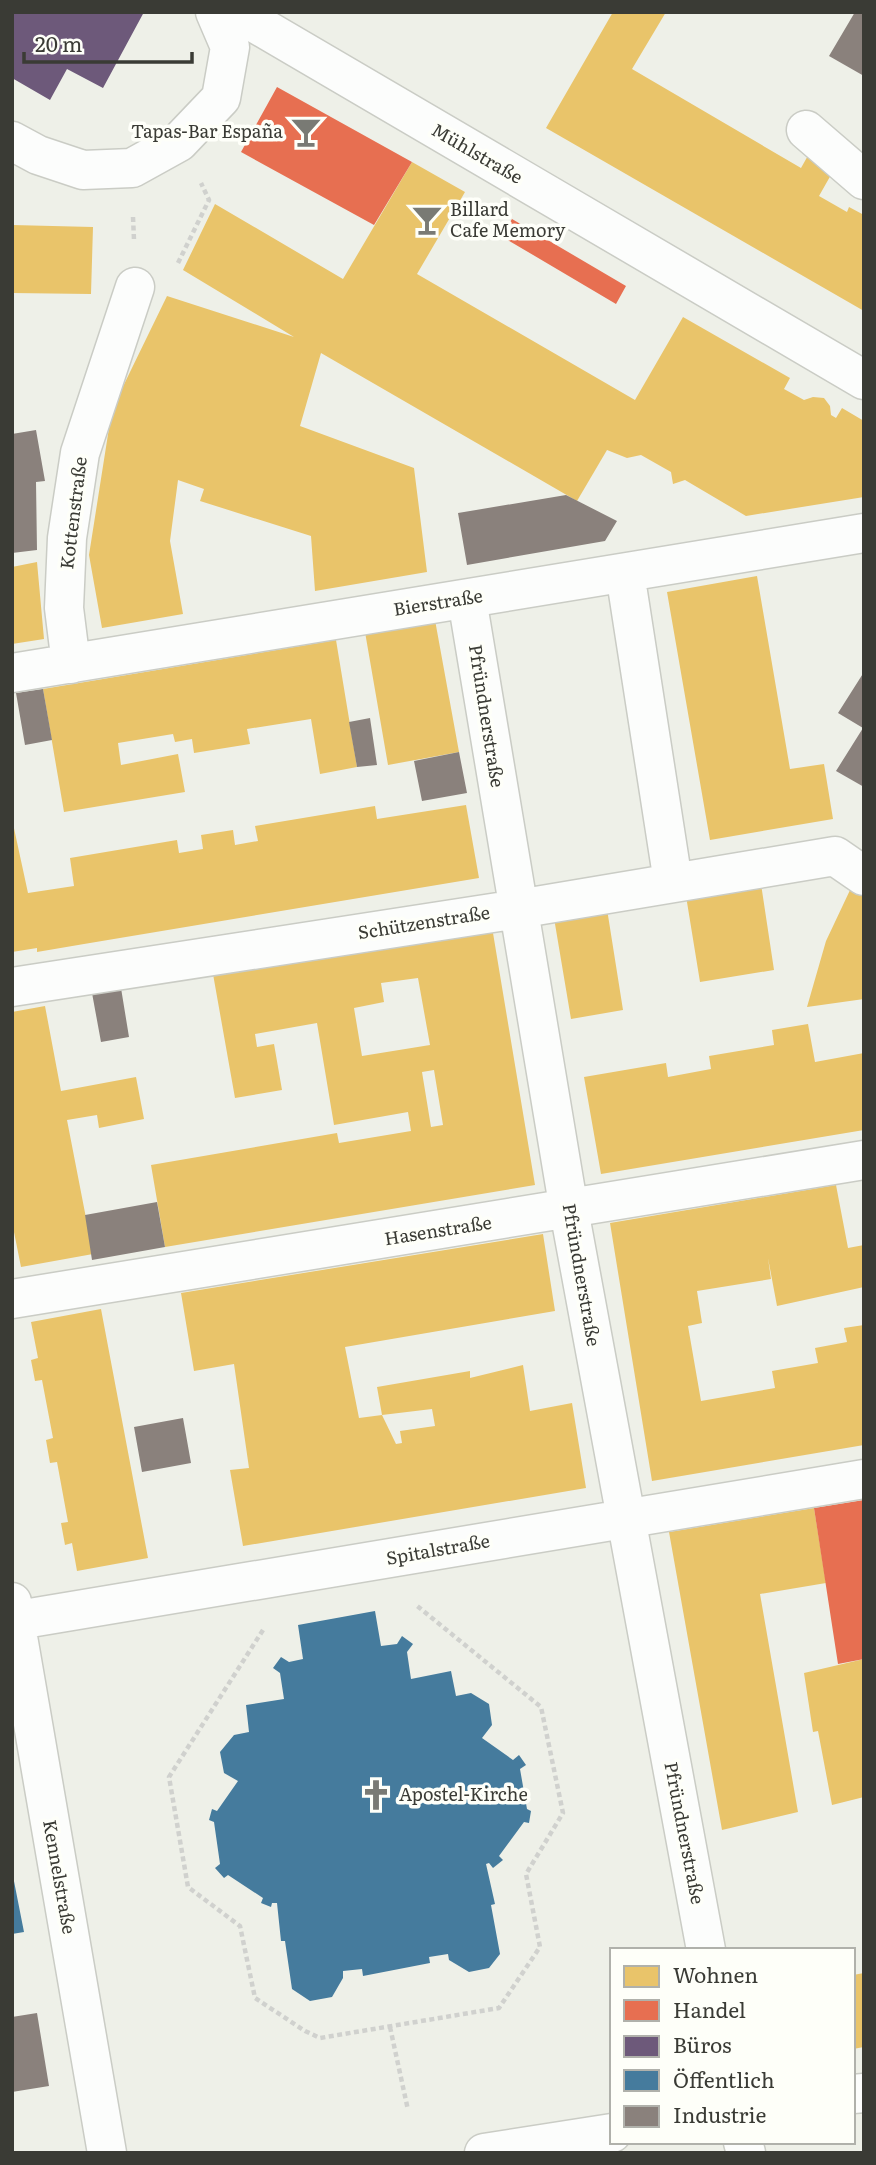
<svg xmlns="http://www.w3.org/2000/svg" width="876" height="2165" font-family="Literata,serif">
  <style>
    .homes { fill: #e9c46a; fill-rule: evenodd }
    .shops { fill: #e76f51 }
    .offices { fill: #6d597a }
    .public { fill: #457b9d }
    .industry { fill: #8a817c }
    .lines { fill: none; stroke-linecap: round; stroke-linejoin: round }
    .minor-casing { stroke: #caccc5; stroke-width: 41 }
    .secondary-casing { stroke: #caccc5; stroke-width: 41 }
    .path { stroke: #d0d1ce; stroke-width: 4.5; stroke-dasharray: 5 3.5; stroke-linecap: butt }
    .minor { stroke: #fcfdfc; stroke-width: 38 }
    .secondary { stroke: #fcfdfc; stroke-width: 38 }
    .labels { text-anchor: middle; stroke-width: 7; stroke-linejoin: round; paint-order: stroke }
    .poi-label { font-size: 18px; fill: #3a3b35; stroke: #fefff9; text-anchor: start }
    .street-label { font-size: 18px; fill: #3a3b35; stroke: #fefff9 }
  </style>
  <rect width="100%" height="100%" fill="#eef0e8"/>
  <path class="homes" d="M 613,12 L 666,12 L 632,69 L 801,168 L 810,152 L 836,166 L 819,196 L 847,212 L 849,207 L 864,215 L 864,311 L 546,128 Z
    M 412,162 L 465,192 L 417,274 L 635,400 L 683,317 L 790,378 L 784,389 L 804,400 L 813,397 L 824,398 L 830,406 L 831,415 L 836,418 L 842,408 L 864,421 L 864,497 L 746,516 L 685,480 L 673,484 L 671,472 L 641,455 L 627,458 L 607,450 L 577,501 L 321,353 L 300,426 L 414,468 L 427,572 L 315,591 L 311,536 L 200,501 L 204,489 L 178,480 L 170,541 L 183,614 L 102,628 L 89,555 L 112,409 L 167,296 L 294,337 L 183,270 L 215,204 L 343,279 Z
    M 12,225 L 93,227 L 91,294 L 12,293 Z
    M 37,562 L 44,639 L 12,644 L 12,567 Z
    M 757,576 L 790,769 L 824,764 L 833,819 L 710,840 L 667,592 Z
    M 435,620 L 459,752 L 388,765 L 365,632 Z
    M 336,640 L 357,767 L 320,774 L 311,719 L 247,729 L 250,744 L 194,753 L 192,739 L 175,742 L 173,734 L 118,743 L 121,765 L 178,754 L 185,792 L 64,812 L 43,689 Z
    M 466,805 L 479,878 L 84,944 L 37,952 L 37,948 L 12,952 L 12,819 L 28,893 L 74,886 L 70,858 L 177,840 L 179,853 L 203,849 L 201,835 L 233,830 L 235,845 L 258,841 L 255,826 L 375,806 L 377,819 Z
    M 761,884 L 774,970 L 700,982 L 686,896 Z
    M 851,888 L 864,897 L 864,999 L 807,1007 L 826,941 Z
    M 607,909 L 623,1010 L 571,1019 L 554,918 Z
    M 492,927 L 535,1185 L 165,1247 L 151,1165 L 337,1133 L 339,1143 L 411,1131 L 408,1112 L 334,1125 L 317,1023 L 255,1034 L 257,1047 L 274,1044 L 282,1090 L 235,1098 L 213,974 ZM 418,978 L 430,1045 L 362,1056 L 354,1008 L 384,1002 L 381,983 ZM 434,1070 L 443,1125 L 431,1127 L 422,1072 Z
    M 45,1006 L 61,1091 L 136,1077 L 144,1119 L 99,1128 L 97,1115 L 67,1120 L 93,1254 L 21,1267 L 12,1222 L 12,1012 Z
    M 808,1024 L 815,1062 L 864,1053 L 864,1130 L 601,1174 L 584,1077 L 666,1063 L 668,1077 L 711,1069 L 709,1056 L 774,1045 L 772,1030 Z
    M 836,1185 L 848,1248 L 864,1245 L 864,1287 L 777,1306 L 768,1258 L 771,1279 L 697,1291 L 702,1323 L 688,1326 L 701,1401 L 775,1388 L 772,1371 L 818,1363 L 815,1348 L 847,1342 L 844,1328 L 864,1325 L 864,1445 L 652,1481 L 610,1223 Z
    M 543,1234 L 555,1311 L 345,1347 L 359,1418 L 382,1415 L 396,1444 L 402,1443 L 400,1431 L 435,1426 L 432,1409 L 382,1415 L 377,1387 L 470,1371 L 470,1378 L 523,1365 L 530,1411 L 572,1403 L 586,1488 L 243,1546 L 230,1470 L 249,1468 L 234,1364 L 194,1371 L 181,1293 Z
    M 101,1309 L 148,1558 L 77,1571 L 72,1543 L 65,1545 L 61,1523 L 68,1522 L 57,1462 L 50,1463 L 46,1440 L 53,1438 L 42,1380 L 35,1381 L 31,1360 L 38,1358 L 31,1322 Z
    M 814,1508 L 826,1583 L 760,1594 L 798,1812 L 722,1830 L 669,1532 Z
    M 864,1659 L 864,1797 L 832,1805 L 818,1731 L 813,1732 L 804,1673 Z
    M 864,1973 L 864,2047 L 853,2049 L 853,1975 Z"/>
  <path class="shops" d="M 277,87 L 412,162 L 374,225 L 241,152 Z
    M 512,219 L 626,286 L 616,304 L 501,236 Z
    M 864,1500 L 864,1659 L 838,1664 L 814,1508 Z"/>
  <path class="offices" d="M 12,12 L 144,12 L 103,88 L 67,69 L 50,100 L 12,78 Z"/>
  <path class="public" d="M 375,1611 L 381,1646 L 397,1644 L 402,1636 L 413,1644 L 407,1652 L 411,1679 L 451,1671 L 456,1696 L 471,1693 L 489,1704 L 492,1725 L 482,1738 L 513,1760 L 519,1755 L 526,1765 L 520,1769 L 527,1809 L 531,1811 L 529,1823 L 524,1822 L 499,1856 L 503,1860 L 493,1868 L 489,1863 L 486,1864 L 495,1904 L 491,1905 L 500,1954 L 489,1968 L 469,1972 L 449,1960 L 448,1954 L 429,1957 L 430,1963 L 363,1976 L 362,1969 L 343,1971 L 343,1978 L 332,1997 L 310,2001 L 292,1989 L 285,1941 L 281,1941 L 277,1903 L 272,1903 L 271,1907 L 261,1903 L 263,1898 L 228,1875 L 224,1878 L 215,1868 L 220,1864 L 214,1822 L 209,1820 L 212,1809 L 217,1811 L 238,1781 L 224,1773 L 220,1752 L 234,1735 L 249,1732 L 246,1705 L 284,1699 L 280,1673 L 273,1668 L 281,1657 L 289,1662 L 303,1659 L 298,1625 Z
    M 12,1871 L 24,1932 L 12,1934 Z"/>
  <path class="industry" d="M 855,12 L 864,12 L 864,76 L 829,56 Z
    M 36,430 L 45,481 L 36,482 L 37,550 L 12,553 L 12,434 Z
    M 566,495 L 617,521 L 605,541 L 467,565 L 458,513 Z
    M 864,672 L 864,787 L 836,771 L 863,728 L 838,713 Z
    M 43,689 L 52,740 L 25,745 L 16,693 Z
    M 370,718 L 377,765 L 357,767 L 349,722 Z
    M 459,752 L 467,793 L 422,801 L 414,761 Z
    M 121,988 L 129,1037 L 101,1042 L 92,993 Z
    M 157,1202 L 165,1247 L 92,1260 L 85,1215 Z
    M 183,1418 L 191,1463 L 142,1472 L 134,1427 Z
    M 37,2013 L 49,2086 L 12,2092 L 12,2017 Z"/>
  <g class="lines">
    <defs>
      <path id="minor" d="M 236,12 L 864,380
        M 806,130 L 864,180
        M 12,141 L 38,155 L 83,170 L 132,168 L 179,142 L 221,98 L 230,47 L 215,12
        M 625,573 L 673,882
        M 467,599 L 569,1210 L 706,1950
        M 71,664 L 64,608 L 67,538 L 80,453 L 135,287
        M 12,673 L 864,533
        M 12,987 L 518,909 L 835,856 L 864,876
        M 12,1299 L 864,1160
        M 12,1602 L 107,2153
        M 12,1621 L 864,1479
        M 743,2142 L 746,2153"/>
      <path id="secondary" d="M 853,2094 L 864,2093
        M 484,2153 L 612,2133"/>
    </defs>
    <use href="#minor" class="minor-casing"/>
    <use href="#secondary" class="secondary-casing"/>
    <path class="path" d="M 133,217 L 134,240
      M 178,263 L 209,200 L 201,183
      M 263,1630 L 169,1777 L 188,1887 L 240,1926 L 255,1998 L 305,2031 L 320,2038 L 499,2008 L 540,1947 L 526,1874 L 563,1813 L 541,1707 L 416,1605
      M 390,2027 L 408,2110"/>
    <use href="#minor" class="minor"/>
    <use href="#secondary" class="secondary"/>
  </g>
  <defs>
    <symbol id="bar-bare" viewBox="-9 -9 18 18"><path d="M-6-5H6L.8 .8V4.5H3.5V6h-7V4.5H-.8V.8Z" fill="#797a74" stroke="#fefff9" stroke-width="2.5" paint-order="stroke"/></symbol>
    <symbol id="church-bare" viewBox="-9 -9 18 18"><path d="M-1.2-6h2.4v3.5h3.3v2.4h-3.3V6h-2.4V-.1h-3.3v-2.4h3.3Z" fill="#797a74" stroke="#fefff9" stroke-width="2.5" paint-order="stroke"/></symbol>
  </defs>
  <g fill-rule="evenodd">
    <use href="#bar-bare" x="284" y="110" width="44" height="44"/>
    <use href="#bar-bare" x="405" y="198" width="44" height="44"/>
    <use href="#church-bare" x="354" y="1773" width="44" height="44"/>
  </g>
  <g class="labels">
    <g class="poi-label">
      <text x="283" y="138" text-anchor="end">Tapas-Bar España</text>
      <text x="450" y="216">Billard<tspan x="450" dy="21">Cafe Memory</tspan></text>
      <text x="399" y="1801">Apostel-Kirche</text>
    </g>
    <g class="street-label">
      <text transform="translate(477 154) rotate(30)" y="6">Mühlstraße</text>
      <text transform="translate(74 513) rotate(-83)" y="6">Kottenstraße</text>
      <text transform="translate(438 603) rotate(-9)" y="6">Bierstraße</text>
      <text transform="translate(486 716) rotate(81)" y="6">Pfründnerstraße</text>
      <text transform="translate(424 923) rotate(-9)" y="6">Schützenstraße</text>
      <text transform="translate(438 1231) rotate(-9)" y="6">Hasenstraße</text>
      <text transform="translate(581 1275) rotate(80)" y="6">Pfründnerstraße</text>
      <text transform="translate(438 1550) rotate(-10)" y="6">Spitalstraße</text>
      <text transform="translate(684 1833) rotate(79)" y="6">Pfründnerstraße</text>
      <text transform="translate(59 1877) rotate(80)" y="6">Kennelstraße</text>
    </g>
  </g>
  <rect width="876" height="2165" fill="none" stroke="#3a3b35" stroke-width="28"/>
  <rect x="610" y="1948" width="245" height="196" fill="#fefff9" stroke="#b0b1ab" stroke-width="2"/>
  <rect x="624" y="1966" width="35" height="21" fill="#e9c46a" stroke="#b0b1ab" stroke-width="2"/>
  <text x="673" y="1983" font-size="21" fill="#3a3b35">Wohnen</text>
  <rect x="624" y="2000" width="35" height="21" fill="#e76f51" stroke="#b0b1ab" stroke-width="2"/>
  <text x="673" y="2018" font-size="21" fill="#3a3b35">Handel</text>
  <rect x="624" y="2036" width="35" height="21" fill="#6d597a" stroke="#b0b1ab" stroke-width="2"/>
  <text x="673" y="2053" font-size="21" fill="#3a3b35">Büros</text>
  <rect x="624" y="2070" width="35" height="21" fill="#457b9d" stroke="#b0b1ab" stroke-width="2"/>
  <text x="673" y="2088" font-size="21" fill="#3a3b35">Öffentlich</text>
  <rect x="624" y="2106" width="35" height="21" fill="#8a817c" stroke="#b0b1ab" stroke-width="2"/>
  <text x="673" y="2123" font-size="21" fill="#3a3b35">Industrie</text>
  <path d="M24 52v10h168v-10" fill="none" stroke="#3a3b35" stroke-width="3.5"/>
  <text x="35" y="52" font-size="21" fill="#3a3b35" stroke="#fefff9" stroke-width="5" paint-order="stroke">20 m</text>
</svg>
